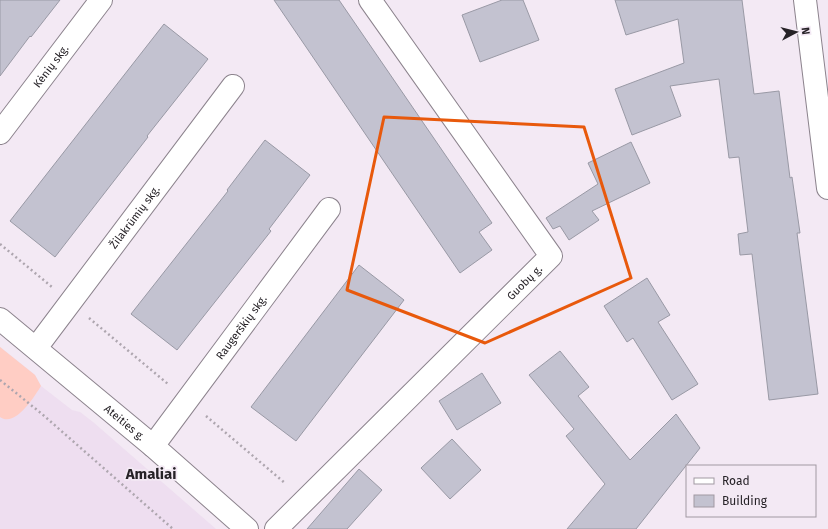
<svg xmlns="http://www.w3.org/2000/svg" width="828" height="529" font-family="'Fira Sans',sans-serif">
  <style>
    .built { fill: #eedef0 }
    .green { fill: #ffcdc4 }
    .building { fill: #c3c2d0; stroke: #9999a5 }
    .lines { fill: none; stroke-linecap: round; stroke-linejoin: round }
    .minor-casing { stroke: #8c838d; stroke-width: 24 }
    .path { stroke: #aea6af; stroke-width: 2.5; stroke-dasharray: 2 3; stroke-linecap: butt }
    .minor { stroke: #fff; stroke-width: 22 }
    .marked { fill: none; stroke: #e8590c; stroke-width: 3; stroke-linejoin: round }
    .labels { text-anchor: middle; stroke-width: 3.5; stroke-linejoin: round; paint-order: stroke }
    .street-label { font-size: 11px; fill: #262227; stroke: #f3e9f4 }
    .district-label { font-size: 15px; font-weight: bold; fill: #262227; stroke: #f3e9f4 }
  </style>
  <rect width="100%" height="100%" fill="#f3e9f4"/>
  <path class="built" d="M 0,347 L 35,375 L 41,386 L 72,410 L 80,412 L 93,422 L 216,529 L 0,529 Z"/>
  <path class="green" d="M 0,347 L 35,375 L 41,386 C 34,397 15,428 0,417 Z"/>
  <path class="building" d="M 0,0 L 60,0 L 31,37 L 30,36 L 0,76 Z
    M 274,0 L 339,0 L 492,223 L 479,232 L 492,250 L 460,273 Z
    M 502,0 L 523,0 L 539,40 L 480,62 L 462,15 Z
    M 615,0 L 742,0 L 754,94 L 779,91 L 790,178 L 792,177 L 800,233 L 797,233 L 818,394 L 769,400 L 752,254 L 740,255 L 738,234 L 748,232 L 739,157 L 729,158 L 719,79 L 670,86 L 681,116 L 632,135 L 615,89 L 684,63 L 678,19 L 626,35 Z
    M 164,24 L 208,59 L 147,136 L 148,137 L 55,257 L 10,221 Z
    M 265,140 L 310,175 L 269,229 L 271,231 L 177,350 L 131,314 L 228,191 L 227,190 Z
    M 631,142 L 650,183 L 592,211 L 599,220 L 569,240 L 560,226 L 553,229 L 546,218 L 598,184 L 588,163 Z
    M 359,265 L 404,300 L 296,441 L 251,407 Z
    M 647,278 L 670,315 L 658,322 L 698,384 L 672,400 L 633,338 L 627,342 L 604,306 Z
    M 560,351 L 589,387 L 578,396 L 630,460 L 676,414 L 700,448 L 636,529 L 567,529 L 605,484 L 566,436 L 574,429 L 529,375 Z
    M 482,373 L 501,403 L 457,430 L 439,401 Z
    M 452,439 L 481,470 L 450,499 L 421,468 Z
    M 359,469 L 382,490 L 347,529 L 307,529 Z"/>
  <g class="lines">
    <defs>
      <g id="minor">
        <path d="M 805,0 L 828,188"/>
        <path id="s1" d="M 0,133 L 101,0"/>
        <path id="s2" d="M 0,319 L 153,446 L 247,529"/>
        <path id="s3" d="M 36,348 L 233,86"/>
        <path id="s4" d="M 153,446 L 329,209"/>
        <path id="s5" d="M 276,529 L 551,256 L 370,0"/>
      </g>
    </defs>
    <use href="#minor" class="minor-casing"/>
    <path class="path" d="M 0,244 L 52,287
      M 89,318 L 168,384
      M 0,380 L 42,414 L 173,529
      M 206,416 L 286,484"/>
    <use href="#minor" class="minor"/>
  </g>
  <path class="marked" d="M 384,117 L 584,127 L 631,278 L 485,343 L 347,290 Z"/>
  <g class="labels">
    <g class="street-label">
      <text dy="4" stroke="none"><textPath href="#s1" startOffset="84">Kėnių skg.</textPath></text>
      <text dy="4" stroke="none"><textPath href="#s3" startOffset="164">Žilakrūmių skg.</textPath></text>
      <text dy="4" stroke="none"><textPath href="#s5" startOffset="350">Guobų g.</textPath></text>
      <text dy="4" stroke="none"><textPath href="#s4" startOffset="148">Raugerškių skg.</textPath></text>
      <text dy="4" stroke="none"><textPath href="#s2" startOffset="162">Ateities g.</textPath></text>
    </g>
    <g class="district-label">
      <text x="151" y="479">Amaliai</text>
    </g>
  </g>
  <rect x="686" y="465" width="130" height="52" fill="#f3e9f4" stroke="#a199a2"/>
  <rect x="694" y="478" width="20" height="6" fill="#ffffff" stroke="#a199a2"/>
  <text x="722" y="485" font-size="12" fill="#262227">Road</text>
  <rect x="694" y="495" width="20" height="12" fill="#c3c2d0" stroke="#a199a2"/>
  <text x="722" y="505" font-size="12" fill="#262227">Building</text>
  <g transform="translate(796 32) rotate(83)" stroke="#f3e9f4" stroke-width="3" paint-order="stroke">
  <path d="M0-3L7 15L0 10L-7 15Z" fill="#262227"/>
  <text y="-6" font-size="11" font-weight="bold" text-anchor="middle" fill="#262227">N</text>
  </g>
</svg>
